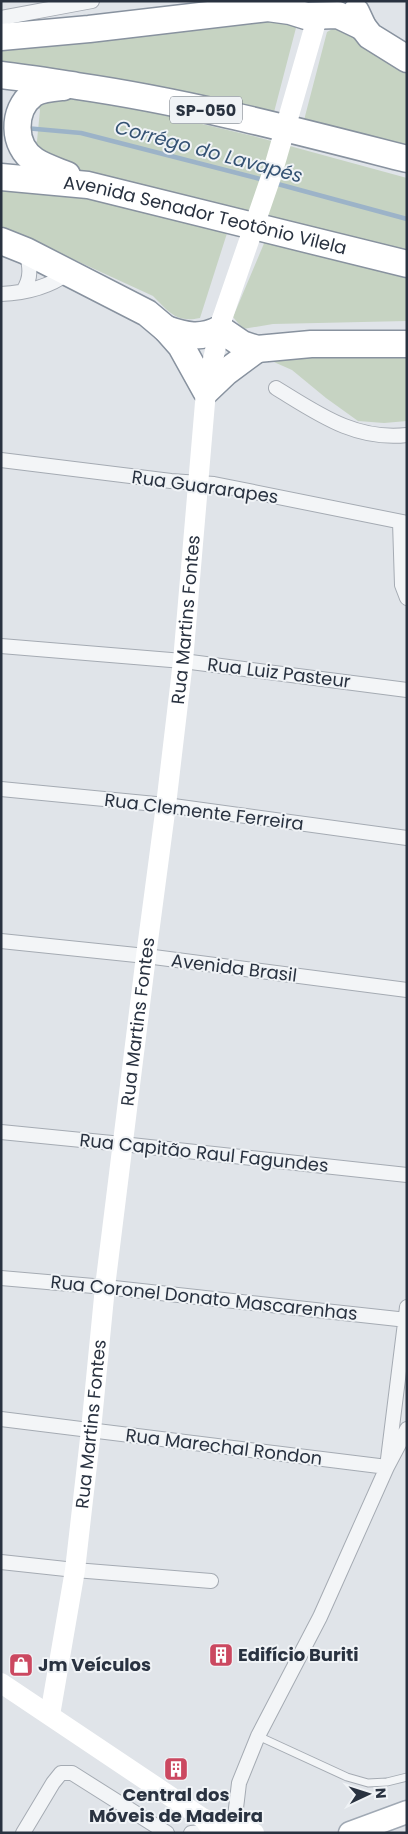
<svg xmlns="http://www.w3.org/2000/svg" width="408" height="1834" font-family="Poppins,sans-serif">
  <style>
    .green { fill: #c6d3c2 }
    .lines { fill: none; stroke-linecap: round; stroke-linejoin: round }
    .stream { stroke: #9cb3c8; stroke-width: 4.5 }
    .lane-casing { stroke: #a5abb3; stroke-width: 9 }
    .street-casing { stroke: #a5abb3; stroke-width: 16 }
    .primary-casing { stroke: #a0a9b4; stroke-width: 25 }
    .highway-casing { stroke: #88929f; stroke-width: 29 }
    .lane { stroke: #f3f5f7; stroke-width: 7 }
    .street { stroke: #f3f5f7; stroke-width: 14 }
    .secondary { stroke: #fff; stroke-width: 20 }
    .primary { stroke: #fff; stroke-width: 22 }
    .highway { stroke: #fff; stroke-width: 26 }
    .secondary-bridge { stroke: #fff; stroke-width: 20 }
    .labels { text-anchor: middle; stroke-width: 4; stroke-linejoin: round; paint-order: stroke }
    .shield { fill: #f0f3f6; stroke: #656c77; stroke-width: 1 }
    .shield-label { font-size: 16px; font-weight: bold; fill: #293240 }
    .street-label { font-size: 18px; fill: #293240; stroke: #f0f3f6 }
    .poi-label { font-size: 18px; font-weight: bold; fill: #293240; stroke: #f0f3f6; text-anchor: start }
    .water-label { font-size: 19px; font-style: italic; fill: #345273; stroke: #f0f3f6 }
  </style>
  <rect width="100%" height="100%" fill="#e0e4e9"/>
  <path class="green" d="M 285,20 L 297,24 L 273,116 L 1,67 L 1,50 Z
    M 338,26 L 353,34 L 377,57 L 407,74 L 407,153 L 303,124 L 327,32 Z
    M 28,83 L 253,136 L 407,178 L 407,260 L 21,161 L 37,141 L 40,110 Z
    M 1,182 L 85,196 L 229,227 L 200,318 C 176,323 169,312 153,296 L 1,226 Z
    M 268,234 L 407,272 L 407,321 L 273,324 L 243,329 L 233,317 Z
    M 407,351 L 407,421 L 384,423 L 358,421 L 326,398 L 292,370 L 258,355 Z"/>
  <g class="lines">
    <path class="stream" d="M 25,128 L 81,133 L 264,180
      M 274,183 L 407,219"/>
    <defs>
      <path id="lane" d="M 258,1736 L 347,1777 L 368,1783 L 387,1782 L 407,1777"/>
      <path id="street" d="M 1,18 L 92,1
        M 23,291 C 32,278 30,266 26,251
        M 1,294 C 24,293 49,287 68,273
        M 276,388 C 317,413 355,441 407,435
        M 1,460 L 171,481 L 214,484 L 407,523
        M 400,522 L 402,585 L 407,598
        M 1,646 L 183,661 L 407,690
        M 1,789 L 166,805 L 407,838
        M 1,941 L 146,956 L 407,990
        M 1,1132 L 122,1144 L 407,1175
        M 1,1278 L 105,1287 L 407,1320
        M 1,1419 L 387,1467
        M 388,1459 L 407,1307
        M 1,1562 L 75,1570 L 211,1581
        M 234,1825 L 239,1783 L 258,1736 L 320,1617 L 387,1467 L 407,1429
        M 23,1833 L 53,1783 L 61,1773 L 72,1773 L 167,1833
        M 191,1833 L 213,1831"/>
      <path id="primary" d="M 350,1833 L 407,1812"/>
      <g id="highway">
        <path d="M 356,12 L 363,27 L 370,36 L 407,59"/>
        <path d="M 1,37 L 89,29 L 268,8 L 290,11 L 306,16 L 338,15 L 363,27"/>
        <path d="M 1,75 C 27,78 51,82 77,86 C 188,102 297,131 407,159"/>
        <path d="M 63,87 C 53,88 40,89 33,94 C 12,110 12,146 35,161 C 44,167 57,171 67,175"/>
        <path id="s2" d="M 1,177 L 88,185 L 407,264"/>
        <path d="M 1,241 L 26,251 L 147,313 L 166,329 L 181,346 L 206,391 L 226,372 L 257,349"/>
        <path d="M 166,329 C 186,336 201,339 220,329 L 242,344 L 257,349 L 311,344 L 407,344"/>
      </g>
    </defs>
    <use href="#lane" class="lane-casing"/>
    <use href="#street" class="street-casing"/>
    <use href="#primary" class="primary-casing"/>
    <use href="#highway" class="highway-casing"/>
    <use href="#lane" class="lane"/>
    <use href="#street" class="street"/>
    <g class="secondary">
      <path d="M 1,1683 L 204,1819 L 214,1833"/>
      <path id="s1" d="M 50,1715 L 75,1570 L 91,1430 L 105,1287 L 146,956 L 166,805 L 183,661 L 206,391 L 222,319"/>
      <path d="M 204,1819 L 234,1825 L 254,1833"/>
    </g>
    <use href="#primary" class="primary"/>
    <use href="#highway" class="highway"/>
    <path class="secondary-bridge" d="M 222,319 L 272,174 L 315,25"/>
  </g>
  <defs>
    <symbol id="building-square" viewBox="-11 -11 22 22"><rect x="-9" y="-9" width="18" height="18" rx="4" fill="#cb4860" stroke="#f0f3f6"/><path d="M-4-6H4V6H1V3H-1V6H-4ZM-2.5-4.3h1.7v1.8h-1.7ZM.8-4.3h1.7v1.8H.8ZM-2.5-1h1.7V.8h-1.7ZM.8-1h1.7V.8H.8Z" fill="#fff"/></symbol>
    <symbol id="shop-square" viewBox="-11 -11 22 22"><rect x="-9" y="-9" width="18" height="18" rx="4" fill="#cb4860" stroke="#f0f3f6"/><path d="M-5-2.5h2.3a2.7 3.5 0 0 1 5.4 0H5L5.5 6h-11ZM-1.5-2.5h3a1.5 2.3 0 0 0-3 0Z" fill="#fff"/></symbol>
  </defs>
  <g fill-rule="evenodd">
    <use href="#building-square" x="207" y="1641" width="28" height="28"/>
    <use href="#shop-square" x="7" y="1651" width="28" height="28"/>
    <use href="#building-square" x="162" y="1755" width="28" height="28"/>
  </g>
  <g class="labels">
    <rect class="shield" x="170" y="96.5" width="72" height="27" rx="4"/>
    <g class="shield-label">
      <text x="206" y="116">SP-050</text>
    </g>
    <g class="street-label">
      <text dy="6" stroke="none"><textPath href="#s2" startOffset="208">Avenida Senador Teotônio Vilela</textPath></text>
      <text transform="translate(205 487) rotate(8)" y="6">Rua Guararapes</text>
      <text dy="6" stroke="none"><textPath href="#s1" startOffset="1104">Rua Martins Fontes</textPath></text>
      <text transform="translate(279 673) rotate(7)" y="6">Rua Luiz Pasteur</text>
      <text transform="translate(204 812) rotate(7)" y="6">Rua Clemente Ferreira</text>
      <text transform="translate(234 968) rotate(7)" y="6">Avenida Brasil</text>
      <text dy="6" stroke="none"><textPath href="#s1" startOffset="699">Rua Martins Fontes</textPath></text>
      <text transform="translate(204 1153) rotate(6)" y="6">Rua Capitão Raul Fagundes</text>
      <text transform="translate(204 1298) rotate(6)" y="6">Rua Coronel Donato Mascarenhas</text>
      <text dy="6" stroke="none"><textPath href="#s1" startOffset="294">Rua Martins Fontes</textPath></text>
      <text transform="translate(224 1447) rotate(7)" y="6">Rua Marechal Rondon</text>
    </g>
    <g class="poi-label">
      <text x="238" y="1661">Edifício Buriti</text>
      <text x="38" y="1671">Jm Veículos</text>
      <text x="176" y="1801" text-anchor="middle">Central dos<tspan x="176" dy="21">Móveis de Madeira</tspan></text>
    </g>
    <g class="water-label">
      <text transform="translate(209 151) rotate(15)" y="7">Corrégo do Lavapés</text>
    </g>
  </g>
  <rect width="408" height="1834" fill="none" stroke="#293240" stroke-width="5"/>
  <g transform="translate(368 1794) rotate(86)" stroke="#f0f3f6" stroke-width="4" paint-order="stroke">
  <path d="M0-4L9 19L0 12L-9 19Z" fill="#293240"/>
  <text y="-8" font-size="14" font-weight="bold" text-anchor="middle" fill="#293240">N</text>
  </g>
</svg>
